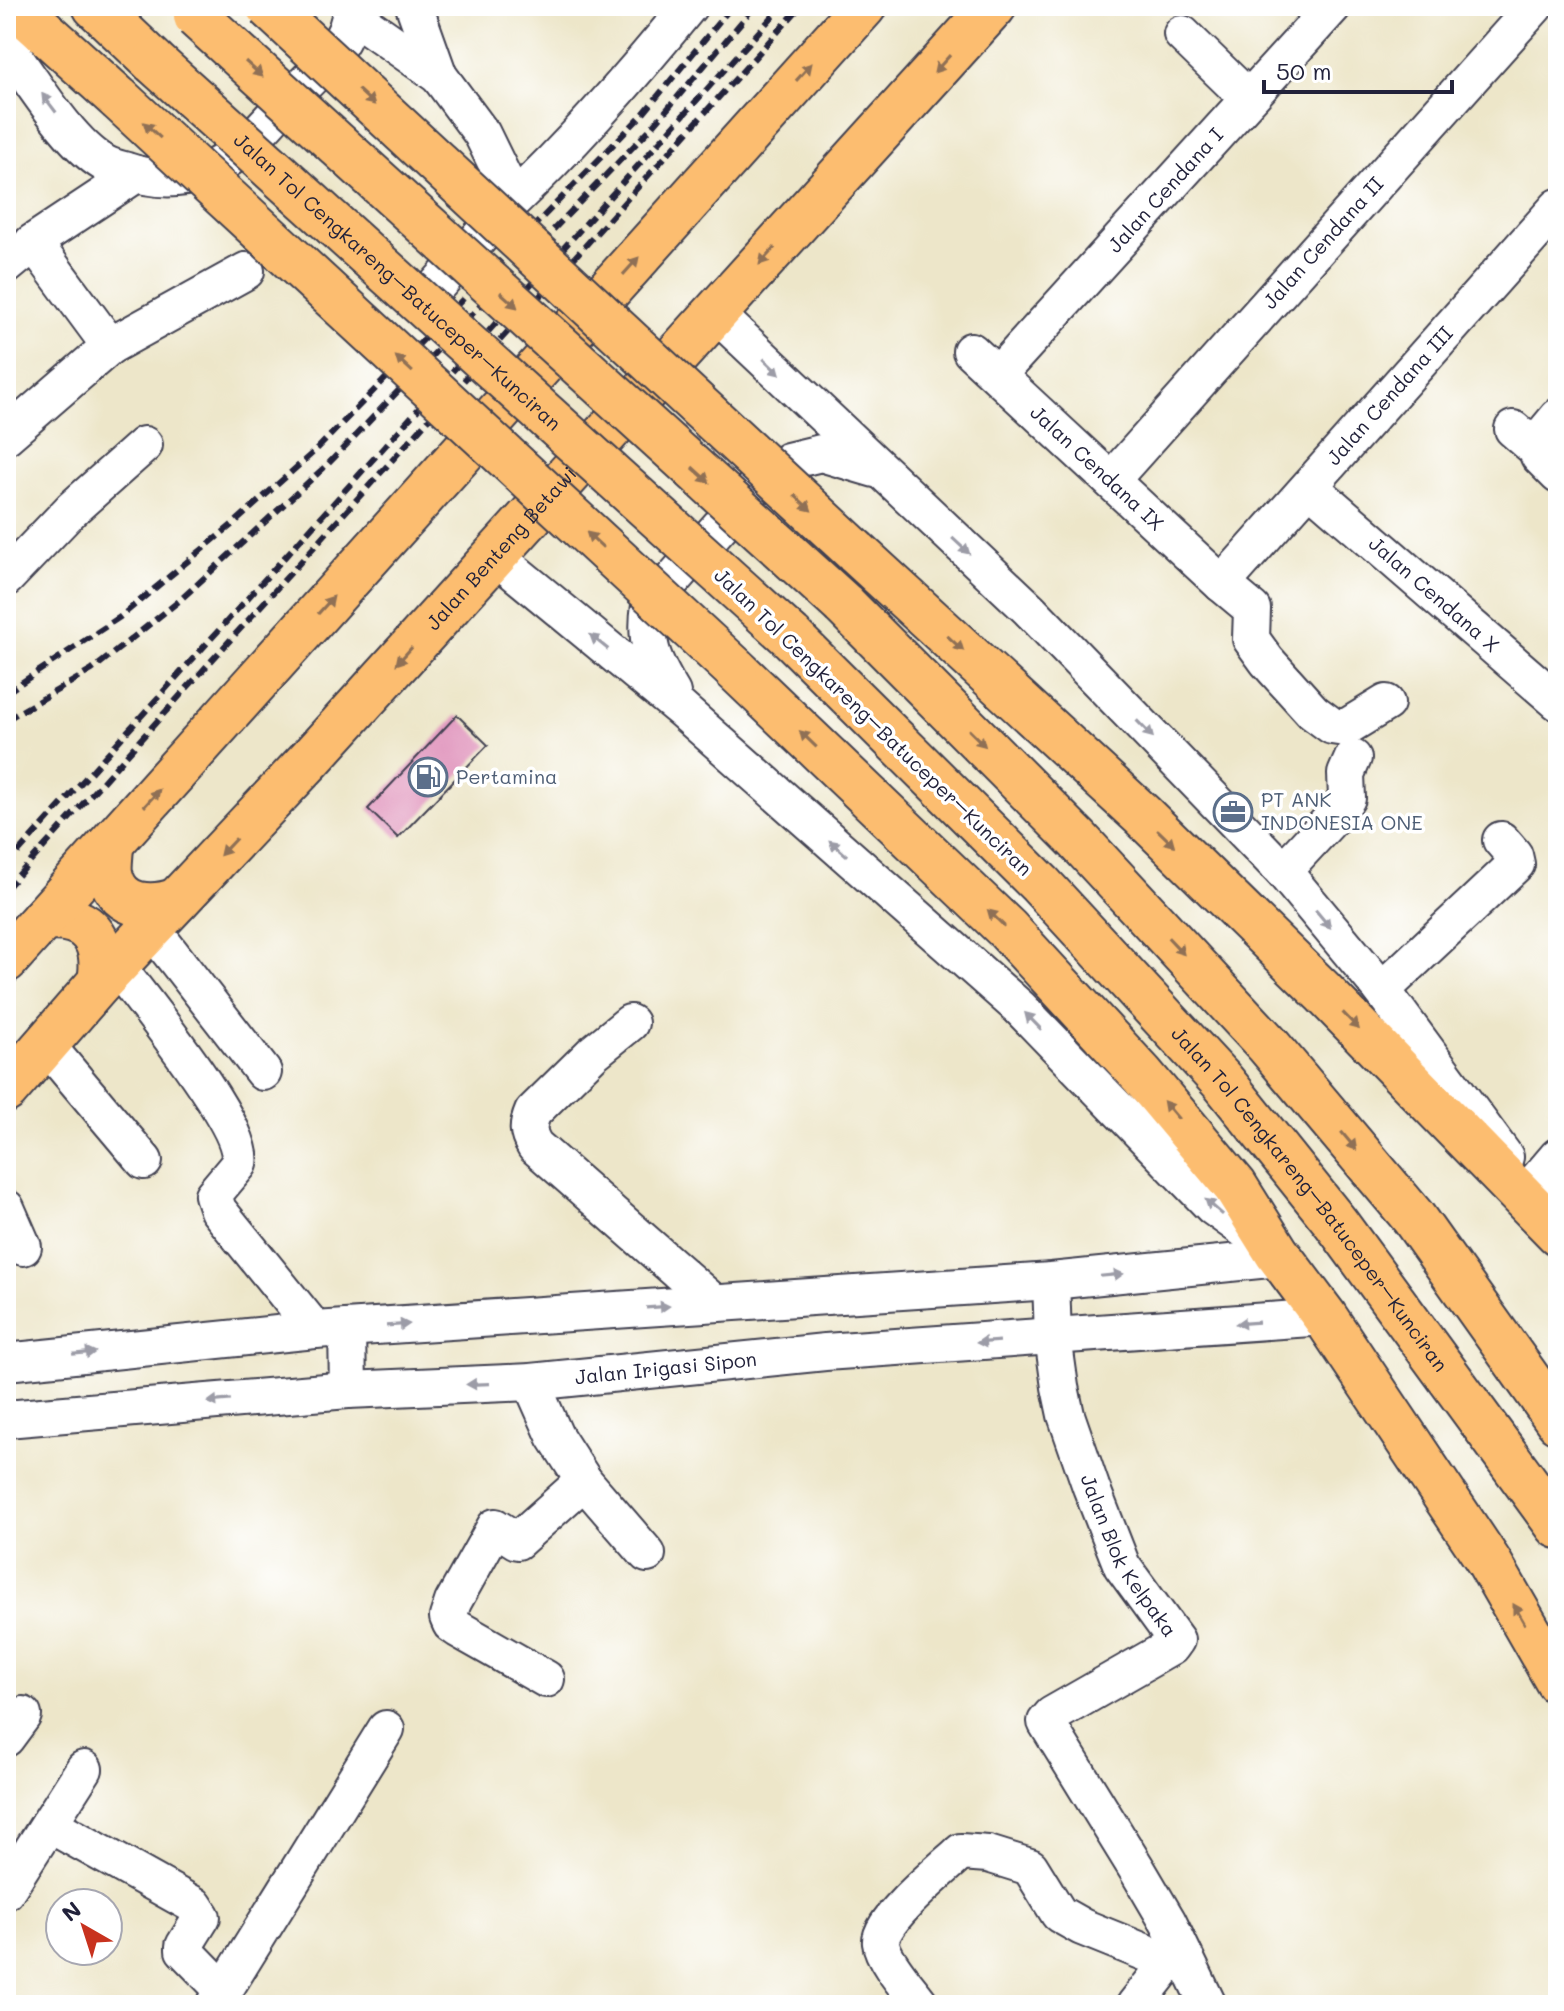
<svg xmlns="http://www.w3.org/2000/svg" width="1564" height="2011" font-family="Mali,sans-serif">
  <style>
    .building { fill: #e197be }
    .lines { fill: none; stroke-linecap: round; stroke-linejoin: round }
    .minor-casing { stroke: #403f50; stroke-width: 40 }
    .major-casing { stroke: #403f50; stroke-width: 48 }
    .highway-casing { stroke: #403f50; stroke-width: 48 }
    .minor { stroke: #fff; stroke-width: 36 }
    .major { stroke: #fcbd6f; stroke-width: 44 }
    .highway { stroke: #fcbd6f; stroke-width: 44 }
    .rail { stroke: #22223b; stroke-width: 6; stroke-dasharray: 12 6; stroke-linecap: butt }
    .major-bridge-casing { stroke: #403f50; stroke-width: 48; stroke-linecap: butt }
    .highway-bridge-casing { stroke: #403f50; stroke-width: 48; stroke-linecap: butt }
    .major-bridge { stroke: #fcbd6f; stroke-width: 44 }
    .highway-bridge { stroke: #fcbd6f; stroke-width: 44 }
    .oneway { fill: #8f7055 }
    .oneway2 { fill: #9c9ca7 }
    .labels { text-anchor: middle; stroke-width: 7; stroke-linejoin: round; paint-order: stroke }
    .street-label { font-size: 20px; fill: #22223b; stroke: #fff }
    .service-label { font-size: 20px; fill: #4e5e75; stroke: #fff; text-anchor: start }
  </style>
  <rect width="100%" height="100%" fill="#fff"/>
  <filter id="ink" filterUnits="userSpaceOnUse"><feTurbulence type="fractalNoise" baseFrequency=".0125" numOctaves="2"/><feDisplacementMap in="SourceGraphic" scale="16" xChannelSelector="R" yChannelSelector="G"/><feConvolveMatrix kernelMatrix="1 2 1 2 8 2 1 2 1" color-interpolation-filters="sRGB"/></filter>
  <filter id="wash" filterUnits="userSpaceOnUse"><feTurbulence type="fractalNoise" baseFrequency=".006" numOctaves="4" result="noise"/><feDisplacementMap in="SourceGraphic" scale="32" xChannelSelector="R" yChannelSelector="G"/><feGaussianBlur stdDeviation="1.8" result="paint"/><feColorMatrix in="noise" values="0 0 0 0 0 0 0 0 0 0 0 0 0 0 0 0 0 1.4 0 .05"/><feComposite in="paint" operator="in"/></filter>
  <g filter="url(#wash)">
    <rect width="100%" height="100%" fill="#ede6c9"/>
    <g id="blocks">
      <path class="building" d="M 457,715 L 488,745 L 398,838 L 368,809 Z"/>
    </g>
  </g>
  <g filter="url(#ink)">
    <use href="#blocks" fill-opacity="0" stroke="#403f50" stroke-width="2"/>
    <g class="lines">
      <defs>
        <g id="minor">
          <path d="M 414,6 L 439,76 L 482,134 L 504,179 L 510,203 L 425,299"/>
          <path d="M 351,14 L 439,76"/>
          <path d="M 1182,34 L 1248,98"/>
          <path d="M 6,46 C 32,80 68,142 104,163 C 110,167 120,169 127,171 C 164,184 199,180 231,157 C 252,142 270,119 288,100 C 313,75 351,45 351,6"/>
          <path d="M 510,203 C 575,142 633,75 689,6"/>
          <path d="M 32,243 L 136,174"/>
          <path d="M 6,266 L 34,243 L 110,346"/>
          <path d="M 715,313 L 1029,609 L 1283,871 L 1382,990 L 1505,1157"/>
          <path id="s1" d="M 971,351 L 1222,584 L 1252,609 L 1251,639 L 1267,661 L 1313,712 L 1332,726 L 1345,728 L 1386,703"/>
          <path id="s2" d="M 1000,377 L 1003,369 L 1333,6"/>
          <path d="M 1513,429 L 1536,449 L 1539,456 L 1558,475"/>
          <path d="M 6,436 L 110,346 L 246,271"/>
          <path d="M 1536,449 L 1538,441 L 1558,417"/>
          <path id="s3" d="M 1111,480 L 1535,6"/>
          <path id="s4" d="M 1310,487 L 1558,702"/>
          <path d="M 495,556 L 681,709 L 1020,1008 L 1213,1207 L 1269,1247"/>
          <path d="M 6,578 L 72,509 L 144,445"/>
          <path id="s5" d="M 1222,584 L 1558,207"/>
          <path d="M 672,693 C 653,661 644,644 650,605 L 760,481 L 788,461 L 821,453 L 875,469"/>
          <path d="M 1283,871 L 1335,815 L 1347,798 L 1346,774 L 1353,758"/>
          <path d="M 151,928 L 263,1072"/>
          <path d="M 116,965 C 140,998 248,1128 239,1164 L 213,1195 L 218,1210 L 315,1330"/>
          <path d="M 1382,990 L 1516,864 L 1514,855 L 1501,840"/>
          <path d="M 630,1023 L 593,1053 L 533,1112 C 527,1126 527,1133 535,1146 L 714,1303"/>
          <path d="M 47,1046 L 144,1161"/>
          <path d="M 1529,1190 L 1558,1156"/>
          <path d="M 6,1208 L 23,1247"/>
          <path id="s6" d="M 1051,1281 L 1053,1337 L 1060,1387 L 1066,1415 L 1091,1487 L 1122,1566 L 1176,1640 L 1171,1647 L 1052,1715 L 1046,1722 L 1138,1871 L 1168,1922 L 1208,2005"/>
          <path d="M 347,1328 L 348,1390"/>
          <path d="M 6,1362 L 315,1330 L 1051,1281 L 1280,1258"/>
          <path d="M 531,1382 L 555,1436 L 584,1481 L 647,1554"/>
          <path id="s7" d="M 6,1419 L 348,1390 L 531,1382 L 825,1352 L 1325,1317"/>
          <path d="M 546,1679 L 458,1629 L 451,1624 L 448,1617 L 453,1602 L 495,1527 L 517,1541 L 584,1481"/>
          <path d="M 6,1738 L 23,1715"/>
          <path d="M 49,1824 L 194,1905 L 202,1917 L 184,1946 L 184,1950 L 224,1991"/>
          <path d="M 6,1891 L 84,1769"/>
          <path d="M 215,2005 L 386,1729"/>
          <path d="M 921,2005 C 911,1991 883,1960 881,1943 C 878,1921 944,1868 961,1852 L 988,1854 L 1030,1867 L 1059,1914 L 1082,1927 L 1169,1962"/>
          <path d="M 1135,2005 L 1169,1962 L 1181,1952"/>
        </g>
        <g id="major">
          <path d="M 16,6 L 119,99"/>
          <path d="M 856,552 L 1142,815 L 1323,992 L 1558,1233"/>
          <path d="M 735,669 L 1007,929 L 1141,1074 L 1235,1186 L 1277,1253 L 1325,1317 L 1489,1562 L 1558,1682"/>
          <path d="M 111,844 C 111,854 108,868 111,877 C 119,909 153,909 177,900"/>
          <path d="M 43,919 C 88,914 107,939 100,982"/>
          <path d="M 6,960 L 864,6"/>
          <path id="s8" d="M 6,1090 L 100,982 L 312,757 L 994,6"/>
        </g>
        <g id="highway">
          <path d="M 95,6 L 154,62"/>
          <path d="M 843,604 L 1078,840 L 1268,1045 L 1413,1217 L 1558,1421"/>
          <path id="s9" d="M 791,637 L 1040,884 L 1223,1082 L 1336,1223 L 1558,1526"/>
        </g>
      </defs>
      <use href="#minor" class="minor-casing"/>
      <use href="#major" class="major-casing"/>
      <use href="#highway" class="highway-casing"/>
      <use href="#minor" class="minor"/>
      <use href="#major" class="major"/>
      <use href="#highway" class="highway"/>
      <path class="rail" d="M 6,693 L 120,617 L 233,524 L 317,449 L 643,114 L 732,6
        M 6,720 L 92,670 L 179,601 L 328,464 L 653,126 L 755,6
        M 6,866 L 782,6
        M 6,889 L 801,6"/>
      <defs>
        <path id="major-bridge" d="M 268,6 L 856,552
          M 119,99 L 735,669"/>
        <g id="highway-bridge">
          <path d="M 196,16 L 843,604"/>
          <path id="s10" d="M 154,62 L 791,637"/>
        </g>
      </defs>
      <use href="#major-bridge" class="major-bridge-casing"/>
      <use href="#highway-bridge" class="highway-bridge-casing"/>
      <use href="#major-bridge" class="major-bridge"/>
      <use href="#highway-bridge" class="highway-bridge"/>
    </g>
    <defs><path id="oneway-solid" d="M-6-.8H1V-3.2L6.5 0L1 3.2V.8H-6Z" transform="scale(2)"/></defs>
    <g class="oneway">
      <use href="#oneway-solid" transform="translate(942 64) rotate(132)"/>
      <use href="#oneway-solid" transform="translate(254 69) rotate(42)"/>
      <use href="#oneway-solid" transform="translate(804 72) rotate(-48)"/>
      <use href="#oneway-solid" transform="translate(366 97) rotate(43)"/>
      <use href="#oneway-solid" transform="translate(152 130) rotate(-137)"/>
      <use href="#oneway-solid" transform="translate(767 256) rotate(132)"/>
      <use href="#oneway-solid" transform="translate(631 266) rotate(-48)"/>
      <use href="#oneway-solid" transform="translate(509 300) rotate(42)"/>
      <use href="#oneway-solid" transform="translate(404 364) rotate(-137)"/>
      <use href="#oneway-solid" transform="translate(701 475) rotate(42)"/>
      <use href="#oneway-solid" transform="translate(803 503) rotate(43)"/>
      <use href="#oneway-solid" transform="translate(595 540) rotate(-137)"/>
      <use href="#oneway-solid" transform="translate(326 605) rotate(-48)"/>
      <use href="#oneway-solid" transform="translate(955 643) rotate(43)"/>
      <use href="#oneway-solid" transform="translate(404 656) rotate(132)"/>
      <use href="#oneway-solid" transform="translate(977 738) rotate(45)"/>
      <use href="#oneway-solid" transform="translate(808 739) rotate(-136)"/>
      <use href="#oneway-solid" transform="translate(152 798) rotate(-48)"/>
      <use href="#oneway-solid" transform="translate(1166 838) rotate(44)"/>
      <use href="#oneway-solid" transform="translate(228 847) rotate(133)"/>
      <use href="#oneway-solid" transform="translate(996 918) rotate(-136)"/>
      <use href="#oneway-solid" transform="translate(1176 946) rotate(47)"/>
      <use href="#oneway-solid" transform="translate(1351 1021) rotate(46)"/>
      <use href="#oneway-solid" transform="translate(1171 1110) rotate(-130)"/>
      <use href="#oneway-solid" transform="translate(1349 1141) rotate(50)"/>
      <use href="#oneway-solid" transform="translate(1519 1614) rotate(-120)"/>
    </g>
    <g class="oneway2">
      <use href="#oneway-solid" transform="translate(49 103) rotate(-127)"/>
      <use href="#oneway-solid" transform="translate(772 367) rotate(44)"/>
      <use href="#oneway-solid" transform="translate(961 546) rotate(43)"/>
      <use href="#oneway-solid" transform="translate(599 642) rotate(-141)"/>
      <use href="#oneway-solid" transform="translate(1145 729) rotate(46)"/>
      <use href="#oneway-solid" transform="translate(838 848) rotate(-139)"/>
      <use href="#oneway-solid" transform="translate(1323 919) rotate(50)"/>
      <use href="#oneway-solid" transform="translate(1033 1021) rotate(-134)"/>
      <use href="#oneway-solid" transform="translate(1214 1207) rotate(-139)"/>
      <use href="#oneway-solid" transform="translate(1112 1275) rotate(-6)"/>
      <use href="#oneway-solid" transform="translate(658 1307) rotate(-4)"/>
      <use href="#oneway-solid" transform="translate(1247 1323) rotate(176)"/>
      <use href="#oneway-solid" transform="translate(398 1325) rotate(-4)"/>
      <use href="#oneway-solid" transform="translate(988 1342) rotate(176)"/>
      <use href="#oneway-solid" transform="translate(84 1353) rotate(-6)"/>
      <use href="#oneway-solid" transform="translate(478 1384) rotate(178)"/>
      <use href="#oneway-solid" transform="translate(219 1401) rotate(175)"/>
    </g>
  </g>
  <defs>
    <symbol id="fuel-ring" viewBox="-11 -11 22 22"><circle r="9.5" fill="#fff" stroke="#5c6f8a" stroke-width="1.5"/><path d="M-5.5-6h7V0h2V4h1.3V-2.5L3-4.5l.8-.8L6-3V5H2.5V1h-1V6h-7ZM-4.2-4.7v3.2H.2V-4.7Z" fill="#5c6f8a"/></symbol>
    <symbol id="office-ring" viewBox="-11 -11 22 22"><circle r="9.5" fill="#fff" stroke="#5c6f8a" stroke-width="1.5"/><path d="M-6-3h4V-5.5h4V-3h4V5H-6ZM-1-4.5V-3h2v-1.5ZM-6 0V1H6V0Z" fill="#5c6f8a"/></symbol>
  </defs>
  <g fill-rule="evenodd">
    <use href="#fuel-ring" x="406" y="755" width="44" height="44"/>
    <use href="#office-ring" x="1211" y="790" width="44" height="44"/>
  </g>
  <g class="labels">
    <g class="street-label">
      <text dy="7" stroke="none"><textPath href="#s2" startOffset="250">Jalan Cendana I</textPath></text>
      <text dy="7" stroke="none"><textPath href="#s3" startOffset="318">Jalan Cendana II</textPath></text>
      <text dy="7" stroke="none"><textPath href="#s10" startOffset="328">Jalan Tol Cengkareng–Batuceper–Kunciran</textPath></text>
      <text dy="7" stroke="none"><textPath href="#s5" startOffset="252">Jalan Cendana III</textPath></text>
      <text dy="7" stroke="none"><textPath href="#s1" startOffset="172">Jalan Cendana IX</textPath></text>
      <text dy="7" stroke="none"><textPath href="#s8" startOffset="734">Jalan Benteng Betawi</textPath></text>
      <text dy="7" stroke="none"><textPath href="#s4" startOffset="164">Jalan Cendana X</textPath></text>
      <text transform="translate(873 722) rotate(44)" y="7">Jalan Tol Cengkareng–Batuceper–Kunciran</text>
      <text dy="7" stroke="none"><textPath href="#s9" startOffset="766">Jalan Tol Cengkareng–Batuceper–Kunciran</textPath></text>
      <text dy="7" stroke="none"><textPath href="#s7" startOffset="662">Jalan Irigasi Sipon</textPath></text>
      <text dy="7" stroke="none"><textPath href="#s6" startOffset="290">Jalan Blok Kelpaka</textPath></text>
    </g>
    <g class="service-label">
      <text x="456" y="784">Pertamina</text>
      <text x="1261" y="807">PT ANK<tspan x="1261" dy="23">INDONESIA ONE</tspan></text>
    </g>
  </g>
  <rect width="1564" height="2011" fill="none" stroke="#fff" stroke-width="32"/>
  <g transform="translate(84 1927) rotate(321)"><circle r="38" fill="#ffffff" stroke="#a7a7b1" stroke-width="2"/>
  <path d="M0-6L14 30L0 20L-14 30Z" fill="#c8321e"/>
  <text y="-12" font-size="22" font-weight="bold" text-anchor="middle" fill="#22223b">N</text>
  </g>
  <path d="M1264 80v12h188v-12" fill="none" stroke="#22223b" stroke-width="4"/>
  <text x="1276" y="80" font-size="24" fill="#22223b" stroke="#ffffff" stroke-width="6" paint-order="stroke">50 m</text>
</svg>
